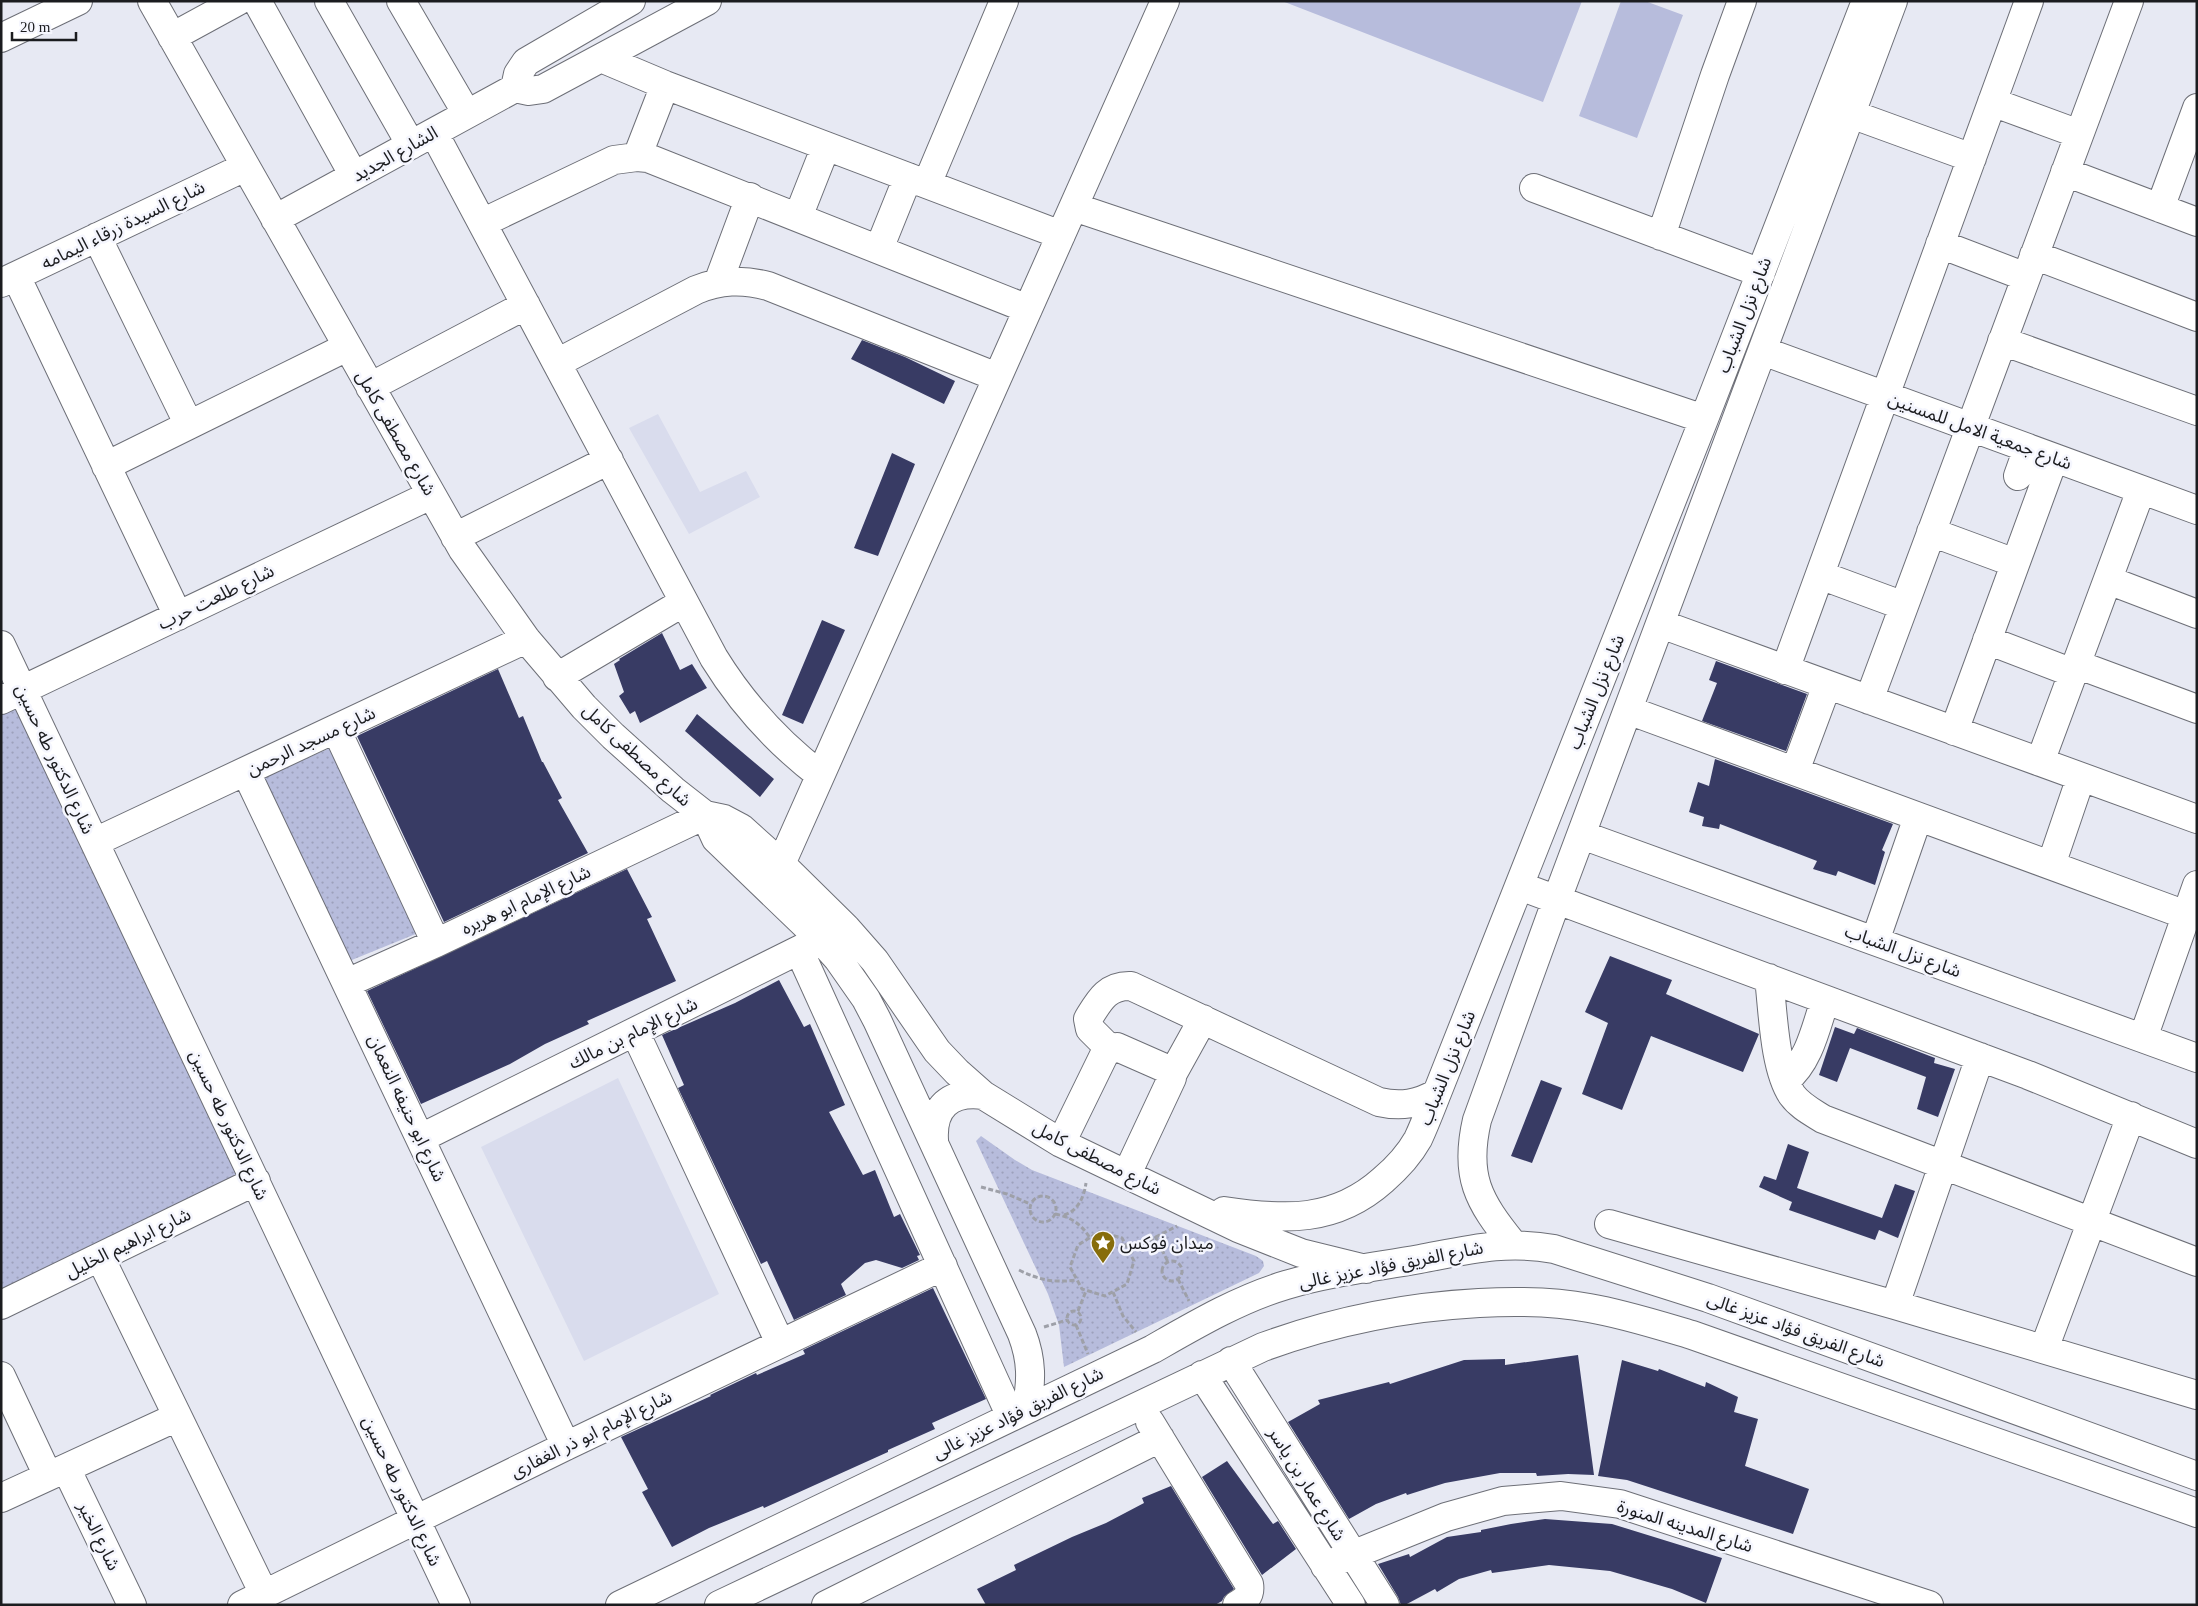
<svg xmlns="http://www.w3.org/2000/svg" width="2198" height="1606" font-family="'Times New Roman','Noto Sans Arabic',serif">
  <style>
    .built { fill: #d9dced }
    .grass { fill: url(#grass-dots) }
    .park { fill: #b7bcdc }
    .building { fill: #383b64 }
    .lines { fill: none; stroke-linecap: round; stroke-linejoin: round }
    .minor-casing { stroke: #6d6f77; stroke-width: 30 }
    .path { stroke: #9ea0a8; stroke-width: 3; stroke-dasharray: 5 2.5; stroke-linecap: butt }
    .minor { stroke: #fff; stroke-width: 28 }
    .labels { text-anchor: middle; stroke-width: 5; stroke-linejoin: round; paint-order: stroke }
    .street-label { font-size: 18px; fill: #1b1c1f; stroke: #f5f6fe }
    .poi-label { font-size: 18px; fill: #1b1c1f; stroke: #f5f6fe; text-anchor: start }
  </style>
  <defs>
    <pattern id="grass-dots" width="8" height="8" patternUnits="userSpaceOnUse" patternTransform="scale(1.25)"><rect width="8" height="8" fill="#b7bcdc"/><path d="M2 2h.1M6 6h.1" fill="none" stroke="#9da1bc" stroke-width="1.8" stroke-linecap="round"/></pattern>
  </defs>
  <rect width="100%" height="100%" fill="#e7e9f3"/>
  <path class="built" d="M 658,414 L 700,492 L 746,471 L 760,497 L 689,534 L 629,428 Z
    M 618,1078 L 719,1294 L 584,1361 L 481,1147 Z"/>
  <path class="grass" d="M 23,690 L 256,1181 L 1,1304 L 1,700 Z
    M 337,745 L 423,931 L 342,964 L 255,781 Z
    M 981,1136 L 1015,1160 L 1032,1170 L 1256,1256 L 1263,1261 L 1264,1266 L 1259,1273 L 1064,1367 L 1059,1325 L 1048,1294 L 976,1141 Z"/>
  <path class="park" d="M 1282,1 L 1582,1 L 1543,102 Z
    M 1621,1 L 1645,1 L 1683,15 L 1637,138 L 1579,116 Z"/>
  <path class="building" d="M 862,340 L 905,357 L 955,381 L 944,404 L 851,359 Z
    M 892,453 L 915,464 L 878,556 L 854,548 Z
    M 822,620 L 845,630 L 803,724 L 782,715 Z
    M 662,633 L 680,670 L 692,664 L 707,688 L 640,723 L 635,711 L 630,714 L 619,696 L 624,692 L 614,664 L 620,660 L 619,659 Z
    M 1716,661 L 1807,694 L 1786,751 L 1702,721 L 1717,683 L 1709,680 Z
    M 498,669 L 519,718 L 523,716 L 542,762 L 543,762 L 562,798 L 558,800 L 588,853 L 444,922 L 357,736 Z
    M 697,714 L 774,779 L 760,797 L 685,731 Z
    M 1715,759 L 1893,824 L 1882,850 L 1885,852 L 1875,885 L 1838,871 L 1836,876 L 1813,869 L 1817,861 L 1720,824 L 1719,829 L 1702,826 L 1704,817 L 1689,812 L 1698,782 L 1709,786 Z
    M 627,869 L 652,917 L 647,919 L 676,981 L 587,1021 L 589,1024 L 545,1044 L 510,1064 L 421,1104 L 367,991 Z
    M 1610,956 L 1672,980 L 1666,994 L 1759,1034 L 1743,1072 L 1651,1036 L 1622,1110 L 1582,1094 L 1608,1023 L 1585,1012 Z
    M 779,980 L 804,1027 L 810,1024 L 845,1105 L 829,1112 L 863,1175 L 875,1170 L 894,1217 L 900,1214 L 920,1255 L 917,1256 L 919,1260 L 902,1268 L 876,1260 L 865,1263 L 841,1284 L 846,1295 L 794,1320 L 767,1261 L 761,1264 L 678,1088 L 684,1085 L 662,1035 L 735,1003 Z
    M 1835,1027 L 1854,1034 L 1857,1028 L 1935,1058 L 1934,1063 L 1955,1069 L 1938,1117 L 1917,1109 L 1926,1077 L 1850,1048 L 1837,1082 L 1819,1075 Z
    M 1541,1080 L 1562,1088 L 1532,1163 L 1511,1156 Z
    M 1788,1144 L 1809,1152 L 1797,1188 L 1882,1218 L 1895,1184 L 1915,1191 L 1898,1238 L 1879,1230 L 1875,1240 L 1789,1210 L 1792,1202 L 1759,1187 L 1764,1176 L 1776,1180 Z
    M 933,1288 L 986,1399 L 932,1423 L 935,1429 L 888,1450 L 888,1452 L 764,1508 L 763,1506 L 709,1528 L 672,1547 L 642,1492 L 648,1489 L 621,1437 L 711,1396 L 710,1395 L 756,1373 L 757,1375 L 805,1354 L 803,1350 Z
    M 1578,1355 L 1594,1475 L 1568,1474 L 1537,1476 L 1536,1473 L 1500,1473 L 1445,1483 L 1407,1495 L 1406,1493 L 1376,1504 L 1349,1519 L 1288,1422 L 1320,1404 L 1318,1400 L 1389,1382 L 1390,1384 L 1464,1360 L 1505,1359 L 1505,1365 Z
    M 1622,1360 L 1658,1371 L 1659,1369 L 1705,1387 L 1706,1382 L 1738,1397 L 1734,1412 L 1758,1419 L 1745,1466 L 1809,1489 L 1793,1534 L 1627,1480 L 1598,1476 Z
    M 1227,1461 L 1273,1524 L 1278,1521 L 1296,1549 L 1262,1575 L 1202,1477 Z
    M 1171,1486 L 1234,1589 L 1224,1597 L 1222,1601 L 1215,1605 L 986,1605 L 977,1589 L 1016,1570 L 1014,1565 L 1072,1537 L 1106,1523 L 1144,1503 L 1142,1498 Z
    M 1545,1519 L 1612,1524 L 1722,1558 L 1706,1603 L 1672,1589 L 1610,1571 L 1549,1565 L 1492,1573 L 1491,1570 L 1459,1579 L 1437,1592 L 1435,1589 L 1405,1605 L 1401,1605 L 1398,1597 L 1378,1564 L 1409,1554 L 1410,1557 L 1447,1537 L 1481,1532 L 1481,1530 L 1511,1524 Z"/>
  <g class="lines">
    <defs>
      <path id="minor" d="M 152,1 L 463,550 L 526,639 L 584,707 L 613,736 L 673,790 L 705,815 L 724,819 L 741,828 L 781,864 L 846,928 L 875,961 L 937,1051 L 957,1072 L 983,1095 L 1061,1143 L 1238,1228 L 1301,1253 L 1366,1269
        M 257,1 L 354,176
        M 329,1 L 411,145
        M 401,1 L 467,114
        M 172,37 L 238,1
        M 1,38 L 78,1
        M 601,58 L 665,85 L 1061,235
        M 515,88 L 518,74 L 526,62 L 631,1
        M 1992,102 L 2079,134
        M 1851,114 L 1972,158
        M 434,133 L 714,658 C 743,705 777,742 820,775
        M 637,157 L 665,85
        M 2065,172 L 2197,222
        M 927,184 L 1004,1
        M 1534,188 L 1761,273
        M 1074,207 L 1704,419
        M 2160,208 L 2197,108
        M 798,217 L 826,146
        M 275,219 L 515,88 L 529,91 L 543,89 L 707,1
        M 482,223 L 614,160 L 637,157 L 648,158 L 1028,309
        M 1661,236 L 1715,75 L 1742,1
        M 97,237 L 189,425
        M 1940,244 L 2026,277
        M 879,249 L 908,177
        M 2034,255 L 2197,317
        M 16,276 L 178,616
        M 1,283 L 245,167
        M 718,283 L 750,197
        M 2002,341 L 2197,411
        M 1763,351 L 2197,510
        M 557,363 L 696,290 C 720,280 742,279 768,286 L 997,377
        M 370,387 L 526,305
        M 106,466 L 347,347
        M 2018,476 L 2028,448
        M 1931,532 L 2015,563
        M 455,537 L 609,460
        M 1820,575 L 1904,606
        M 2108,580 L 2197,614
        M 1661,624 L 2197,819
        M 1987,640 L 2073,673
        M 1,645 L 456,1605
        M 2076,664 L 2197,709
        M 1785,670 L 2029,1
        M 557,677 L 684,602
        M 1,700 L 431,495
        M 1869,700 L 2129,1
        M 1628,710 L 2186,915
        M 336,729 L 436,943
        M 1954,731 L 2054,458
        M 2040,762 L 2141,490
        M 1795,771 L 1827,685
        M 246,772 L 566,1446
        M 705,815 L 716,839 L 821,940 L 838,959 L 866,999 L 877,1020 L 1022,1334 C 1032,1360 1032,1382 1026,1409
        M 1582,835 L 2197,1058
        M 95,842 L 526,639
        M 781,864 L 1165,1
        M 2051,865 L 2081,777
        M 1520,886 L 2028,1075 L 2197,1144
        M 1875,941 L 1918,817
        M 799,950 L 1011,1417
        M 1769,978 C 1773,1011 1774,1068 1792,1095 C 1800,1106 1812,1112 1823,1119 L 2197,1262
        M 347,983 L 436,943 L 705,815
        M 635,1032 L 780,1343
        M 2143,1038 L 2197,885
        M 1109,1048 L 1090,1029 L 1088,1019 C 1099,1001 1107,985 1131,986 L 1379,1102 C 1401,1107 1418,1104 1437,1093
        M 1172,1075 L 1203,1019
        M 1786,1080 C 1809,1062 1816,1027 1825,1000
        M 421,1138 L 815,942
        M 934,1140 C 932,1107 950,1091 983,1095
        M 1061,1143 L 1106,1051 L 1117,1047 L 1167,1069 L 1171,1072 L 1172,1078 L 1127,1174
        M 1224,1211 C 1284,1220 1335,1223 1383,1180 C 1397,1168 1409,1155 1418,1139 C 1425,1124 1431,1108 1437,1093 L 1704,419 L 1866,1
        M 1609,1224 L 1895,1305 L 2197,1395
        M 1513,1244 C 1478,1201 1464,1176 1477,1120 L 1557,899 L 1893,1
        M 100,1257 L 264,1594
        M 1,1305 L 256,1181
        M 1895,1305 L 1980,1057
        M 2044,1349 L 2131,1116
        M 1231,1361 L 1385,1605
        M 1202,1375 L 1351,1605
        M 1,1376 L 48,1476
        M 1150,1422 L 1249,1584 C 1251,1595 1246,1600 1237,1605
        M 66,1468 L 132,1605
        M 1,1498 L 177,1417
        M 1325,1566 L 1446,1517 L 1503,1501 L 1561,1496 L 1620,1504 L 1929,1605
        M 242,1605 L 566,1446 L 943,1266
        M 620,1605 L 1153,1349 C 1195,1325 1239,1299 1286,1285 C 1329,1272 1375,1267 1420,1259 C 1468,1250 1505,1240 1554,1249 L 1708,1298 L 2197,1476
        M 719,1605 L 1263,1347 C 1334,1321 1403,1307 1479,1303 C 1516,1301 1552,1301 1589,1308 C 1624,1314 1658,1325 1692,1335 L 2197,1513
        M 826,1605 L 1160,1438"/>
    </defs>
    <use href="#minor" class="minor-casing"/>
    <path class="path" d="M 981,1187 L 1007,1194 L 1030,1204
      M1030 1209a13 13 0 1 1 26 0a13 13 0 1 1-26 0Z
      M 1055,1214 C 1071,1217 1081,1224 1090,1238
      M 1064,1215 C 1078,1211 1084,1197 1086,1183
      M 1099,1232 L 1122,1238 L 1134,1261 L 1127,1284 L 1105,1296 L 1082,1289 L 1070,1267 L 1078,1245 Z
      M 1155,1236 L 1168,1262
      M 1129,1251 L 1177,1226
      M1162 1271a10 10 0 1 1 20 0a10 10 0 1 1-20 0Z
      M 1019,1270 C 1039,1280 1054,1283 1076,1280
      M 1178,1279 L 1189,1301
      M 1113,1292 L 1123,1316 L 1136,1332
      M1067 1318a7 7 0 1 1 14 0a7 7 0 1 1-14 0Z
      M 1078,1311 L 1086,1291
      M 1076,1325 L 1088,1354
      M 1044,1327 L 1067,1320"/>
    <use href="#minor" class="minor"/>
  </g>
  <defs>
    <symbol id="sight-pin" viewBox="-11 -11 22 30"><path d="M0 17L-7.5 6A9.5 9.5 0 1 1 7.5 6Z" fill="#876d0b" stroke="#f5f6fe"/><path d="M0-6L1.8-2.2L6-1.7L2.9 1.2L3.7 5.4L0 3.3L-3.7 5.4L-2.9 1.2L-6-1.7L-1.8-2.2Z" fill="#fff"/></symbol>
  </defs>
  <g fill-rule="evenodd">
    <use href="#sight-pin" x="1089" y="1229" width="28" height="38"/>
  </g>
  <g class="labels">
    <g class="street-label">
      <text transform="translate(395 154) rotate(-29)" y="6">الشارع الجديد</text>
      <text transform="translate(123 225) rotate(-26)" y="6">شارع السيدة زرقاء اليمامه</text>
      <text transform="translate(1744 315) rotate(-69)" y="6">شارع نزل الشباب</text>
      <text transform="translate(1980 431) rotate(20)" y="6">شارع جمعية الامل للمسنين</text>
      <text transform="translate(396 433) rotate(60)" y="6">شارع مصطفى كامل</text>
      <text transform="translate(216 597) rotate(-26)" y="6">شارع طلعت حرب</text>
      <text transform="translate(1596 692) rotate(-68)" y="6">شارع نزل الشباب</text>
      <text transform="translate(311 741) rotate(-25)" y="6">شارع مسجد الرحمن</text>
      <text transform="translate(637 755) rotate(43)" y="6">شارع مصطفى كامل</text>
      <text transform="translate(55 759) rotate(65)" y="6">شارع الدكتور طه حسين</text>
      <text transform="translate(526 900) rotate(-25)" y="6">شارع الإمام ابو هريره</text>
      <text transform="translate(1903 951) rotate(20)" y="6">شارع نزل الشباب</text>
      <text transform="translate(633 1033) rotate(-26)" y="6">شارع الإمام بن مالك</text>
      <text transform="translate(1447 1068) rotate(-68)" y="6">شارع نزل الشباب</text>
      <text transform="translate(407 1108) rotate(65)" y="6">شارع ابو حنيفه النعمان</text>
      <text transform="translate(229 1125) rotate(65)" y="6">شارع الدكتور طه حسين</text>
      <text transform="translate(1097 1158) rotate(27)" y="6">شارع مصطفى كامل</text>
      <text transform="translate(128 1243) rotate(-26)" y="6">شارع ابراهيم الخليل</text>
      <text transform="translate(1391 1265) rotate(-11)" y="6">شارع الفريق فؤاد عزيز غالى</text>
      <text transform="translate(1796 1330) rotate(20)" y="6">شارع الفريق فؤاد عزيز غالى</text>
      <text transform="translate(1018 1413) rotate(-26)" y="6">شارع الفريق فؤاد عزيز غالى</text>
      <text transform="translate(591 1434) rotate(-26)" y="6">شارع الإمام ابو ذر الغفارى</text>
      <text transform="translate(1307 1484) rotate(58)" y="6">شارع عمار بن ياسر</text>
      <text transform="translate(402 1491) rotate(65)" y="6">شارع الدكتور طه حسين</text>
      <text transform="translate(1685 1526) rotate(17)" y="6">شارع المدينه المنورة</text>
      <text transform="translate(99 1536) rotate(64)" y="6">شارع الخير</text>
    </g>
    <g class="poi-label">
      <text x="1120" y="1249">ميدان فوكس</text>
    </g>
  </g>
  <rect width="2198" height="1606" fill="none" stroke="#1b1c1f" stroke-width="5"/>
  <path d="M12 32v8h64v-8" fill="none" stroke="#1b1c1f" stroke-width="2.5"/>
  <text x="20" y="32" font-size="15" fill="#1b1c1f" stroke="#f5f6fe" stroke-width="4" paint-order="stroke">20 m</text>
</svg>
